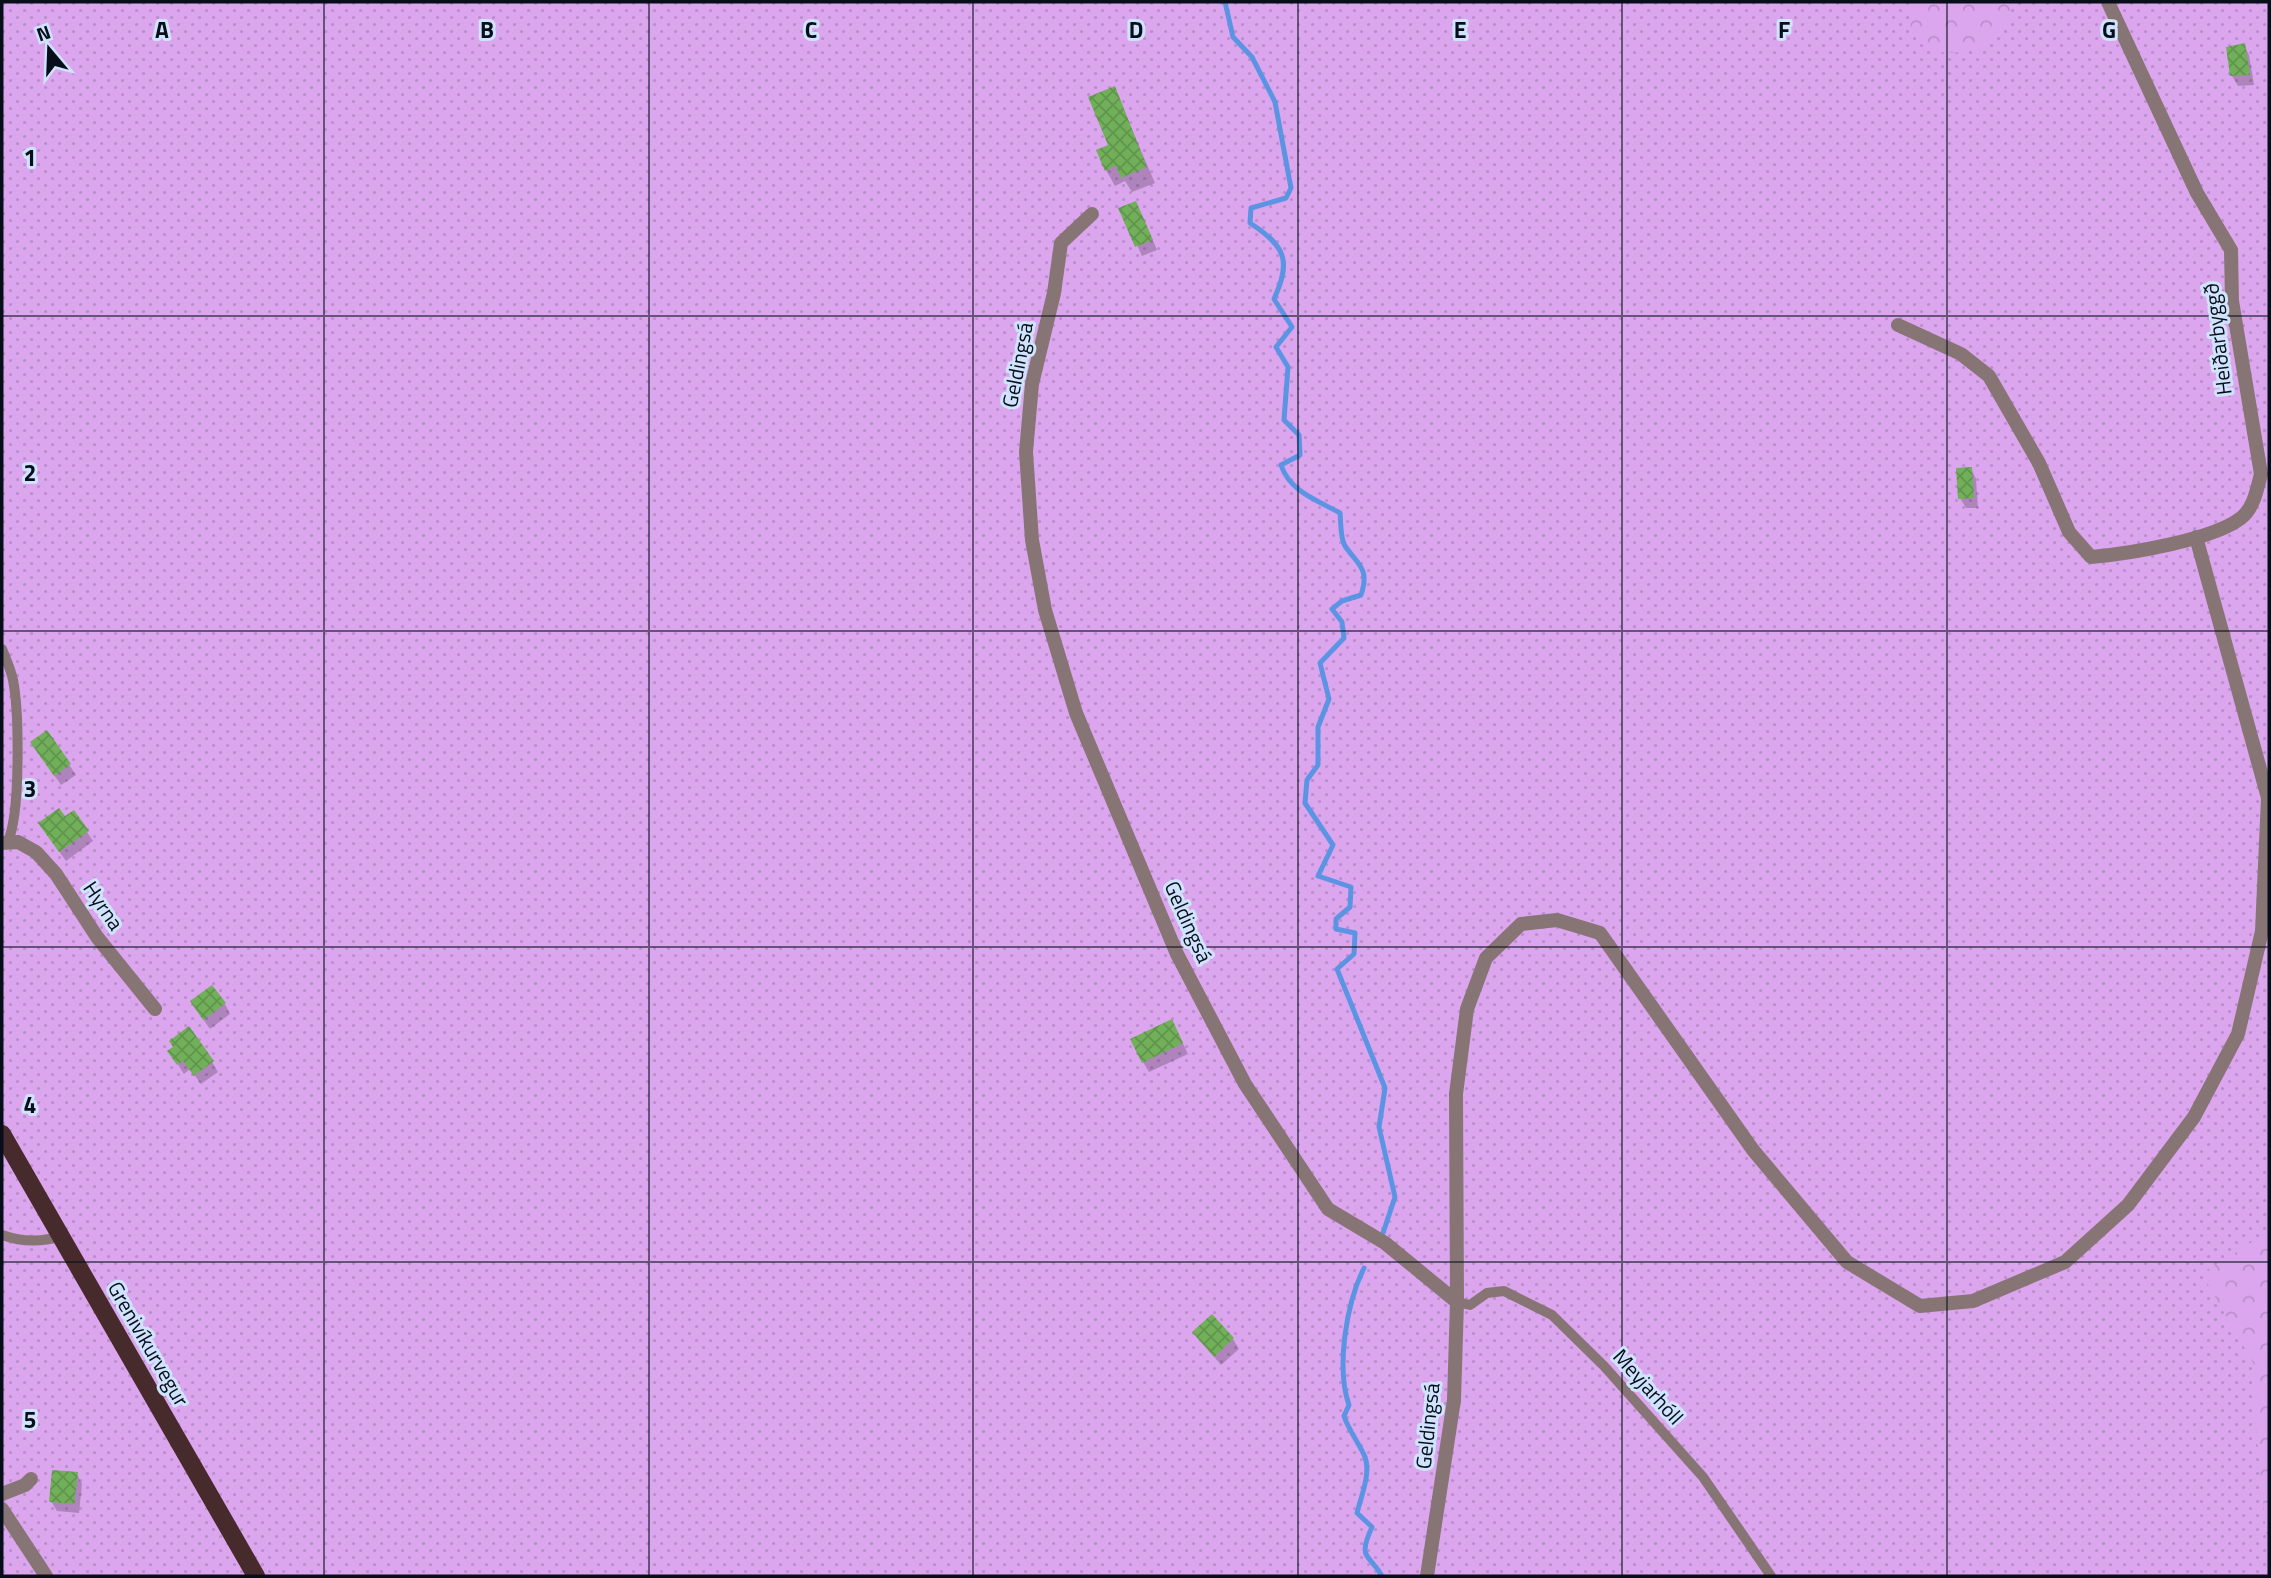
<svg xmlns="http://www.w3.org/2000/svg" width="2271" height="1578" font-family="'Titillium Web',sans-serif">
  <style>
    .grass { fill: url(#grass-dots) }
    .forest { fill: url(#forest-crowns) }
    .shadow { fill: #0003 }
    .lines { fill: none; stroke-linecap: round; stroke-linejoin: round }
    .stream { stroke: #5c94e4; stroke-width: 5 }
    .building { fill: url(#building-cross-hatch) }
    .lane { stroke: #877575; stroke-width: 10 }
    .street { stroke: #877575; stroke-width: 14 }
    .primary { stroke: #472a2b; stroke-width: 18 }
    .grid { fill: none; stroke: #070e19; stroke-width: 2; stroke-opacity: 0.55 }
    .labels { text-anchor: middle; stroke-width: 6; stroke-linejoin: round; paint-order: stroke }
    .street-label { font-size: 21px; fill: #070e19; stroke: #d0e3fd }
    .grid-label { font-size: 23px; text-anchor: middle; font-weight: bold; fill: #070e19; stroke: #d0e3fd; stroke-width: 6; stroke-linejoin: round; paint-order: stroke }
  </style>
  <defs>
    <pattern id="grass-dots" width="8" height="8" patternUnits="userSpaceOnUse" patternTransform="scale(1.75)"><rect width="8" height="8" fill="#dba6ed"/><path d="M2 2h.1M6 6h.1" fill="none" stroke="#ba8ecb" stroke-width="1.8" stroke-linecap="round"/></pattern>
    <pattern id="forest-crowns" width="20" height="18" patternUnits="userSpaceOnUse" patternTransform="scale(1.75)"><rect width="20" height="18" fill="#dba6ed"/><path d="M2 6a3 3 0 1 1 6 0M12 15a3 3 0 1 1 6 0" fill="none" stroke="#ba8ecb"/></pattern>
    <pattern id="building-cross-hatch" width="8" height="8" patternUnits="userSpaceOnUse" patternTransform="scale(1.75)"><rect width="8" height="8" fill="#71af59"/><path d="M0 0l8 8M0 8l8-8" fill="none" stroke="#60954d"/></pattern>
  </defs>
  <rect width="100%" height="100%" fill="#bfd6f6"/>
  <path class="grass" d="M 2,2 L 2269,2 L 2269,1576 L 2,1576 Z"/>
  <path class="forest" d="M 1912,2 L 2010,2 L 2010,18 C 1983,50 1971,56 1929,51 L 1910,26 Z
    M 2269,1231 L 2269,1564 L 2256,1428 L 2256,1368 L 2202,1274 Z"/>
  <path class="shadow" d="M 2244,45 L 2249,55 L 2254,85 L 2238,86 L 2232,76 L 2228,48 Z
    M 1114,88 L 1155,183 L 1132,192 L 1125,181 L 1115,186 L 1106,170 Z
    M 1121,209 L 1141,213 L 1157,250 L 1142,256 Z
    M 1971,469 L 1976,479 L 1978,508 L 1966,508 L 1960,498 Z
    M 47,732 L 76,775 L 61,785 L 38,752 Z
    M 65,819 L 87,832 L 93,841 L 66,861 L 46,833 Z
    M 225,1004 L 230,1014 L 210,1029 L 198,1012 Z
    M 1177,1031 L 1188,1054 L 1149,1072 L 1143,1062 Z
    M 170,1052 L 212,1062 L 218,1072 L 201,1084 L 190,1069 L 184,1074 Z
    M 1194,1333 L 1233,1339 L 1239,1349 L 1221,1365 Z
    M 77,1474 L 82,1484 L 79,1513 L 57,1511 L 51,1501 Z"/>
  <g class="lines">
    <path class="stream" d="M 1225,2 L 1233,37 L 1252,57 L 1275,102 L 1291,188 L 1286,198 L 1251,208 L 1250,223 C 1285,246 1292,260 1274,299 L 1292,327 L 1276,347 L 1288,367 L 1284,420 L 1299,435 L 1300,455 L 1281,465 C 1290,492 1317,500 1340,513 C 1341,522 1340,538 1345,546 C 1358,565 1370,568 1361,595 L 1342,601 L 1332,609 L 1342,622 L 1344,638 L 1320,663 L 1329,699 L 1318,727 L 1318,765 L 1307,780 L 1305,803 L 1333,845 L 1318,876 L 1351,887 L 1350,907 L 1336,919 L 1336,929 L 1355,933 L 1354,954 L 1337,969 L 1385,1088 L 1379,1127 L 1395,1197 L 1383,1233
      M 1364,1268 C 1346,1304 1336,1368 1349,1405 L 1344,1416 C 1349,1431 1359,1443 1365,1457 C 1371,1473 1361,1497 1357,1513 L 1372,1527 C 1357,1560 1369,1553 1382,1576"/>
  </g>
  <path class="building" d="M 2245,43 L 2250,75 L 2230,76 L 2226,47 Z
    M 1115,86 L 1147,167 L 1121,178 L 1116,166 L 1105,171 L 1096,150 L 1108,145 L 1088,97 Z
    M 1136,201 L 1153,240 L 1135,247 L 1118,208 Z
    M 1972,467 L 1974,498 L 1958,499 L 1956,468 Z
    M 47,730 L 71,764 L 54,776 L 30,742 Z
    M 59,808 L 65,816 L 74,810 L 89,831 L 59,852 L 38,823 Z
    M 212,985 L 226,1003 L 203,1020 L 190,1001 Z
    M 1172,1019 L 1183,1043 L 1142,1063 L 1130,1039 Z
    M 189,1026 L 214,1061 L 194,1076 L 183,1061 L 177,1065 L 167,1051 L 173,1047 L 169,1041 Z
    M 1212,1314 L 1234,1338 L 1214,1357 L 1192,1332 Z
    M 52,1470 L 78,1472 L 74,1504 L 49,1502 Z"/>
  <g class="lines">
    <path class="lane" d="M 2,649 C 6,659 11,670 13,680 C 19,711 21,817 7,843
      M 2,1235 C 22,1242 40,1243 60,1236
      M 1457,1302 L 1470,1305 L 1487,1293 L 1504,1291 L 1552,1315 L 1604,1366 L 1703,1477 L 1771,1576"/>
    <path class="street" d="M 1092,214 L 1061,243 L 1054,293 L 1032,384 L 1026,452 L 1032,540 L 1045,610 L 1076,713 L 1177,954 L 1245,1084 L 1328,1209 L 1385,1243 L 1457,1302 L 1454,1400 L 1427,1576
      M 1898,325 L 1961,354 L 1989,376 L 2039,463 L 2069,532 L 2091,557 C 2127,554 2213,540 2241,518 C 2254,508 2257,489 2261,474 L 2232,301 L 2231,250 L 2197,193 L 2108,2
      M 2,843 L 18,842 L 36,852 L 56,874 L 97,937 L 155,1009
      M 1457,1302 L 1456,1094 L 1467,1009 L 1486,958 L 1521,924 L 1557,920 L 1600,933 L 1753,1150 L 1847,1262 L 1920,1306 L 1973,1301 L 2065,1262 L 2128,1205 L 2194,1117 L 2238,1034 L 2262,931 L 2268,798 L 2196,537
      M 2,1494 L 25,1485 L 31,1479
      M 2,1509 L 46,1576"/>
    <path class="primary" d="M 2,1134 L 256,1576"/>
  </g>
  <path class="grid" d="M 324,2 L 324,1576M 649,2 L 649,1576M 973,2 L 973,1576M 1298,2 L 1298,1576M 1622,2 L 1622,1576M 1947,2 L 1947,1576M 2,316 L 2269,316M 2,631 L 2269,631M 2,947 L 2269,947M 2,1262 L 2269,1262"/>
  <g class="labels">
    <g class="street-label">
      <text transform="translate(2218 339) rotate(-97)" y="7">Heiðarbyggð</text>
      <text transform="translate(1018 365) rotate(-79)" y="7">Geldingsá</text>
      <text transform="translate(103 906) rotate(56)" y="7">Hyrna</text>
      <text transform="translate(1188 922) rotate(66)" y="7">Geldingsá</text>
      <text transform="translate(148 1344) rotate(60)" y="7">Grenivíkurvegur</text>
      <text transform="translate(1648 1387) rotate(48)" y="7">Meyjarhóll</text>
      <text transform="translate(1428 1426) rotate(-84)" y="7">Geldingsá</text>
    </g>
  </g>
  <g class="grid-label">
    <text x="162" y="38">A</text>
    <text x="487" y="38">B</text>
    <text x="811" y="38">C</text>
    <text x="1136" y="38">D</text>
    <text x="1460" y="38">E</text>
    <text x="1784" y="38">F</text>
    <text x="2109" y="38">G</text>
    <text x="30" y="166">1</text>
    <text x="30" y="481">2</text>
    <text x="30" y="797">3</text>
    <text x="30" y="1113">4</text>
    <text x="30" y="1428">5</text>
  </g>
  <rect width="2271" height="1578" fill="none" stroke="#070e19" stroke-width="7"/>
  <g transform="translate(49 49) rotate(341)" stroke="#d0e3fd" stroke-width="5" paint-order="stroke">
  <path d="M0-5L12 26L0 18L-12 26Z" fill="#070e19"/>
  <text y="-10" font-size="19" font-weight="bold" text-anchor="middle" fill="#070e19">N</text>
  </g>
</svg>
